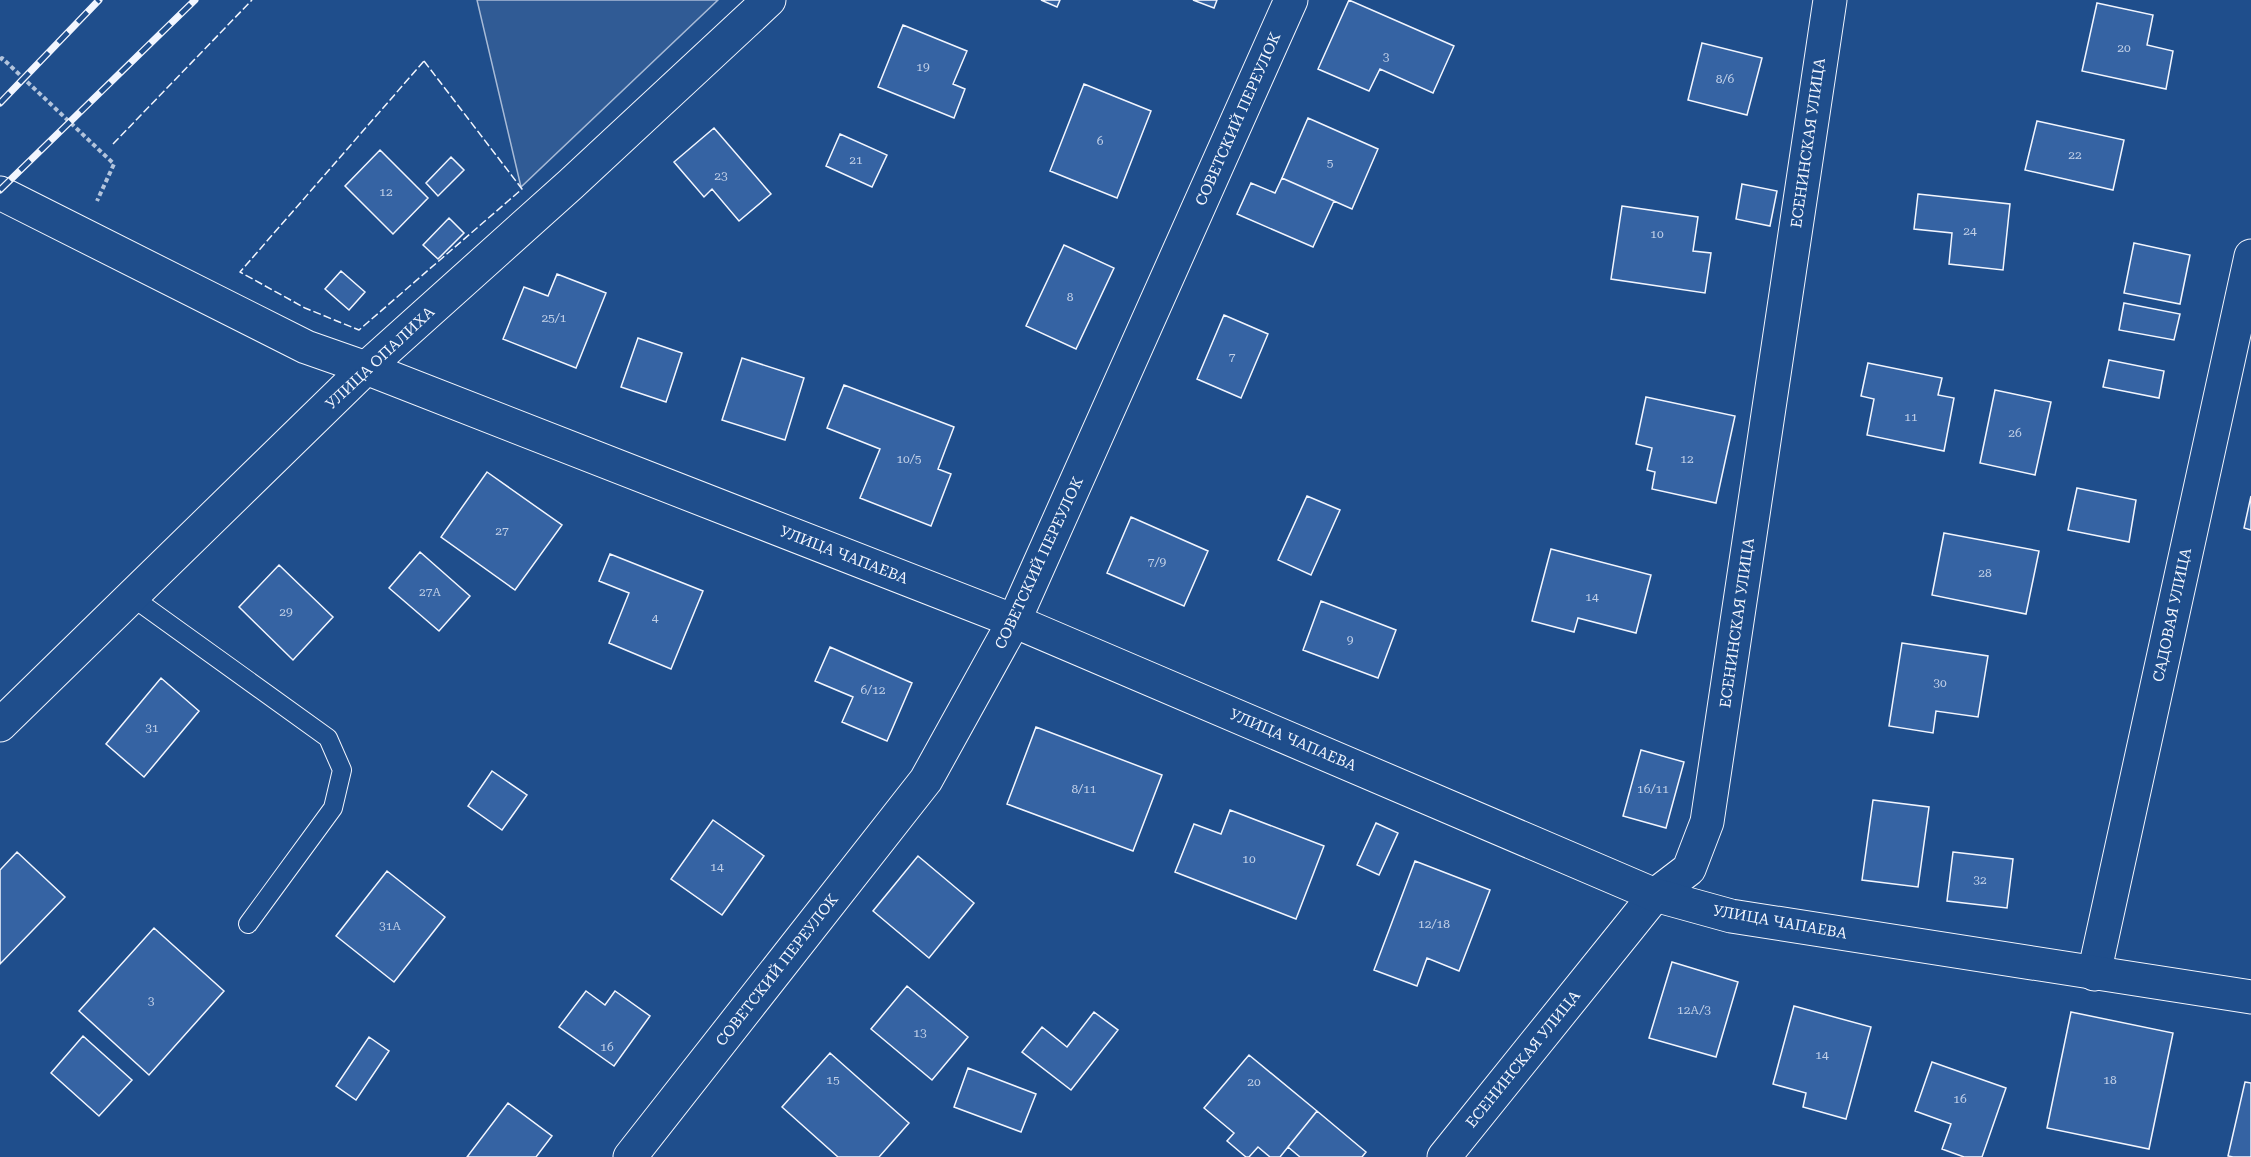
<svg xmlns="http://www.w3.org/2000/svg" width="2251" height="1157" font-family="'Roboto Serif',serif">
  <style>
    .parking { fill: #305b95; stroke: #a8bbd7; stroke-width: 1.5 }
    .building { fill: #3563a3; stroke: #f2f6ff; stroke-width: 1.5 }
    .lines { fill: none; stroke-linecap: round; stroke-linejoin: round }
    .lane-casing { stroke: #f2f6ff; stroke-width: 20 }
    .street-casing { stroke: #f2f6ff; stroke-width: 35 }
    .secondary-casing { stroke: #f2f6ff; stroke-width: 35 }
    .path { stroke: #b3c4dc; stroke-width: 4; stroke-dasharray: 4.5 3; stroke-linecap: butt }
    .lane { stroke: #1f4e8c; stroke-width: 18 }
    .street { stroke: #1f4e8c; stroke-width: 33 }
    .secondary { stroke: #1f4e8c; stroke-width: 33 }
    .rail-casing { stroke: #f2f6ff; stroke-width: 7 }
    .rail { stroke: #1f4e8c; stroke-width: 4.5; stroke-dasharray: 14; stroke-linecap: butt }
    .fence { stroke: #f2f6ff; stroke-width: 1.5; stroke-dasharray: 8 3; stroke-linecap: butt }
    .labels { text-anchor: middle; stroke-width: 4.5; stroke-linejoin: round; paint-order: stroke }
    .number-label { font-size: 12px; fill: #c3d1e8 }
    .street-label { font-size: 15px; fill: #f2f6ff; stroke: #1f4e8c }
  </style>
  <rect width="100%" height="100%" fill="#1f4e8c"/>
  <path class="parking" d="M 477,0 L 718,0 L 521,187 Z"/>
  <path class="building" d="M 1041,0 L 1060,0 L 1057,7 Z
    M 1193,0 L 1217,0 L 1214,8 Z
    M 1349,0 L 1454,46 L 1433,93 L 1380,69 L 1369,91 L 1318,69 Z
    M 2097,3 L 2153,15 L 2147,45 L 2173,51 L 2166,89 L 2082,71 Z
    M 903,25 L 967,51 L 953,84 L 965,89 L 954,118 L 878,87 Z
    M 1702,43 L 1762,58 L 1747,115 L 1688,100 Z
    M 1084,84 L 1151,111 L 1117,198 L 1050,171 Z
    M 1308,118 L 1378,149 L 1352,209 L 1282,178 Z
    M 2037,121 L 2124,140 L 2113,190 L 2025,170 Z
    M 714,128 L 771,194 L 739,221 L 712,189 L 704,197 L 674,162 Z
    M 840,134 L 887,155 L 872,187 L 826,166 Z
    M 380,150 L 428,198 L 393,234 L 345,186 Z
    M 451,157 L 464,170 L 438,196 L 426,183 Z
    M 1282,178 L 1334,201 L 1313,247 L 1237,214 L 1251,183 L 1275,193 Z
    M 1742,184 L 1777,191 L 1770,226 L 1736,219 Z
    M 1918,194 L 2010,204 L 2003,270 L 1949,264 L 1952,233 L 1914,229 Z
    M 1622,206 L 1698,217 L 1693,251 L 1711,253 L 1705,293 L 1611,279 Z
    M 449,218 L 464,233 L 438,259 L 423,245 Z
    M 2134,243 L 2190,255 L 2180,304 L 2124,293 Z
    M 1064,245 L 1114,268 L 1076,349 L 1026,326 Z
    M 341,271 L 365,292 L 349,310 L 325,289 Z
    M 557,274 L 606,293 L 576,368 L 503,339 L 524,287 L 548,296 Z
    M 2124,303 L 2180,314 L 2174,340 L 2119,330 Z
    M 1224,315 L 1268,334 L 1241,398 L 1197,379 Z
    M 638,338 L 682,353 L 666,402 L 621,387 Z
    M 742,358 L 804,378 L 785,440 L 722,420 Z
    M 2109,360 L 2164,371 L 2159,398 L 2103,387 Z
    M 1868,363 L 1942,378 L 1938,395 L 1954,398 L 1944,451 L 1867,435 L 1874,399 L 1861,396 Z
    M 844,385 L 954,427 L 938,469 L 951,474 L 931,526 L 860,498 L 880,449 L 827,428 Z
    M 1995,390 L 2051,402 L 2035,475 L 1980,463 Z
    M 1646,397 L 1735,416 L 1716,503 L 1652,489 L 1655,472 L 1647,470 L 1652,448 L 1636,444 Z
    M 487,472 L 562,525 L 515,590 L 441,537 Z
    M 2077,488 L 2136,500 L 2129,542 L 2068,530 Z
    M 1307,496 L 1340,510 L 1311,575 L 1278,560 Z
    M 2251,496 L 2251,530 L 2244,528 Z
    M 1131,517 L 1208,551 L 1184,606 L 1107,573 Z
    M 1944,533 L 2039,551 L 2026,614 L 1932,595 Z
    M 1551,549 L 1651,575 L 1636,633 L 1578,618 L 1574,632 L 1532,621 Z
    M 420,552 L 470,596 L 439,631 L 389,588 Z
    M 610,554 L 703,591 L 671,669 L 609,643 L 629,593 L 599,581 Z
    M 279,565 L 333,617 L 293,660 L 239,607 Z
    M 1321,601 L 1396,630 L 1378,678 L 1303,650 Z
    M 1902,643 L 1988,656 L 1978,717 L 1936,711 L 1933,733 L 1889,726 Z
    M 830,647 L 912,683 L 887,741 L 842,722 L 853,697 L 815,681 Z
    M 161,678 L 199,711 L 144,777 L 106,744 Z
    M 1036,727 L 1162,775 L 1133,851 L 1007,804 Z
    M 1641,750 L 1684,762 L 1666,828 L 1623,816 Z
    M 492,771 L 527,795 L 502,830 L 468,806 Z
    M 1873,800 L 1929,807 L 1918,887 L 1862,880 Z
    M 1230,810 L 1324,846 L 1296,919 L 1175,872 L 1194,824 L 1221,834 Z
    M 713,820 L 764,856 L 722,915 L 671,879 Z
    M 1376,823 L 1398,833 L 1379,875 L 1357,865 Z
    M 17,852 L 65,897 L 0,964 L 0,870 Z
    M 1953,852 L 2013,859 L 2007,908 L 1947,901 Z
    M 918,856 L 974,903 L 929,958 L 873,911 Z
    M 1415,861 L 1490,890 L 1459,971 L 1427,958 L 1417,986 L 1374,970 Z
    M 387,871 L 445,917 L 394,982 L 336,936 Z
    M 154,928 L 224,991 L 149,1075 L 79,1011 Z
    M 1672,962 L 1738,982 L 1716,1057 L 1649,1038 Z
    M 907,986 L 968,1037 L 932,1080 L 871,1029 Z
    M 586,991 L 605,1005 L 615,991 L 650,1016 L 614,1066 L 559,1027 Z
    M 1794,1006 L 1871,1027 L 1846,1119 L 1803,1107 L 1806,1093 L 1773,1084 Z
    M 1094,1012 L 1118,1030 L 1071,1090 L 1022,1052 L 1042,1027 L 1067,1047 Z
    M 2071,1012 L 2173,1033 L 2149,1149 L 2047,1128 Z
    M 83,1036 L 132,1080 L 99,1116 L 51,1073 Z
    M 369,1037 L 389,1051 L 356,1100 L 336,1086 Z
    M 830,1053 L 909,1123 L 879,1157 L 838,1157 L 782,1107 Z
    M 1249,1055 L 1317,1111 L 1280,1157 L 1270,1157 L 1258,1147 L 1249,1157 L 1246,1157 L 1227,1141 L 1234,1133 L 1204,1108 Z
    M 1932,1062 L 2006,1088 L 1982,1157 L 1964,1157 L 1942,1149 L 1951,1124 L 1915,1111 Z
    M 968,1068 L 1036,1094 L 1021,1132 L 954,1107 Z
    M 2245,1082 L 2251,1083 L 2251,1157 L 2233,1157 L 2228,1156 Z
    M 508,1103 L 552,1136 L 536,1157 L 467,1157 Z
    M 1317,1111 L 1366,1152 L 1362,1157 L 1300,1157 L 1288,1147 Z"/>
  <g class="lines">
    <defs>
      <path id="lane" d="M 132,597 L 328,738 L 342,770 L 333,808 L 248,924"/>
      <path id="street" d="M 2094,974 L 2251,256
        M 630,1157 L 926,780 L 1014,621 L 1291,0
        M 1444,1157 L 1655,895 L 1689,869 L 1707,822 L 1830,0"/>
      <path id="secondary" d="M 0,193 L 306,347 L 366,368 L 1014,621 L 1655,895 L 1731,916 L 2251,997
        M 0,725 L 366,368 L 571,184 L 769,0"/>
    </defs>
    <use href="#lane" class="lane-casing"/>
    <use href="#street" class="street-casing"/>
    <use href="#secondary" class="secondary-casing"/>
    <path class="path" d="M 0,60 L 2,58 L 114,164 L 97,201"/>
    <use href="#lane" class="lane"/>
    <use href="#street" class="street"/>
    <use href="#secondary" class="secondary"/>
    <defs>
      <path id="rail" d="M 0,103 L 99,0
        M 0,190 L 195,0"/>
    </defs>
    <use href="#rail" class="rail-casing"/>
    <use href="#rail" class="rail"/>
    <path class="fence" d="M 424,61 L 522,189 L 359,330 L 305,308 L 240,272 Z
      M 113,144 L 252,0"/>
  </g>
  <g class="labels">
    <g class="number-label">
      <text x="2124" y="52">20</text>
      <text x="1386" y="61">3</text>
      <text x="923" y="71">19</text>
      <text x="1725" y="83">8/6</text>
      <text x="1100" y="145">6</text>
      <text x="2075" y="159">22</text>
      <text x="856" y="164">21</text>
      <text x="1330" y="167">5</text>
      <text x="721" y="180">23</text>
      <text x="386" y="196">12</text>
      <text x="1970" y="235">24</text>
      <text x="1657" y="238">10</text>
      <text x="1070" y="301">8</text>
      <text x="554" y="322">25/1</text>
      <text x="1232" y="361">7</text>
      <text x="1911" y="421">11</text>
      <text x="2015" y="437">26</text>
      <text x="909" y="463">10/5</text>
      <text x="1687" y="463">12</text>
      <text x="502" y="535">27</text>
      <text x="1157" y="566">7/9</text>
      <text x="1985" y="577">28</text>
      <text x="430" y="596">27А</text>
      <text x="1592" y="601">14</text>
      <text x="286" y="616">29</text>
      <text x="655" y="622">4</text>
      <text x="1350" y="644">9</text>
      <text x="1940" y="687">30</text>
      <text x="873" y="694">6/12</text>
      <text x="152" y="732">31</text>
      <text x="1084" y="793">8/11</text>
      <text x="1653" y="793">16/11</text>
      <text x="1249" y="863">10</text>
      <text x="717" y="871">14</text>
      <text x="1980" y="884">32</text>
      <text x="1434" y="928">12/18</text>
      <text x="390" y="930">31А</text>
      <text x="151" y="1005">3</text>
      <text x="1694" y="1014">12А/3</text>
      <text x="920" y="1037">13</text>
      <text x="607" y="1051">16</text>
      <text x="1822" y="1059">14</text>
      <text x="833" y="1084">15</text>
      <text x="2110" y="1084">18</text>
      <text x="1254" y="1086">20</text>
      <text x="1960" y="1103">16</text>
    </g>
    <g class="street-label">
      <text transform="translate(1238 119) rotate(-66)" y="5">СОВЕТСКИЙ ПЕРЕУЛОК</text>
      <text transform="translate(1808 143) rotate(-82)" y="5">ЕСЕНИНСКАЯ УЛИЦА</text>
      <text transform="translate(380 358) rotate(-43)" y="5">УЛИЦА ОПАЛИХА</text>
      <text transform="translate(844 555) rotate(21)" y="5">УЛИЦА ЧАПАЕВА</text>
      <text transform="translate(1039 563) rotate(-65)" y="5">СОВЕТСКИЙ ПЕРЕУЛОК</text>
      <text transform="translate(2172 615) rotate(-78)" y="5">САДОВАЯ УЛИЦА</text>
      <text transform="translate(1737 623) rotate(-82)" y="5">ЕСЕНИНСКАЯ УЛИЦА</text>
      <text transform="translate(1293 740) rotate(23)" y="5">УЛИЦА ЧАПАЕВА</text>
      <text transform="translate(1780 922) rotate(10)" y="5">УЛИЦА ЧАПАЕВА</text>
      <text transform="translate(777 970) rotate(-52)" y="5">СОВЕТСКИЙ ПЕРЕУЛОК</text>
      <text transform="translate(1523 1059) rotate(-51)" y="5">ЕСЕНИНСКАЯ УЛИЦА</text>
    </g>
  </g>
</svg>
